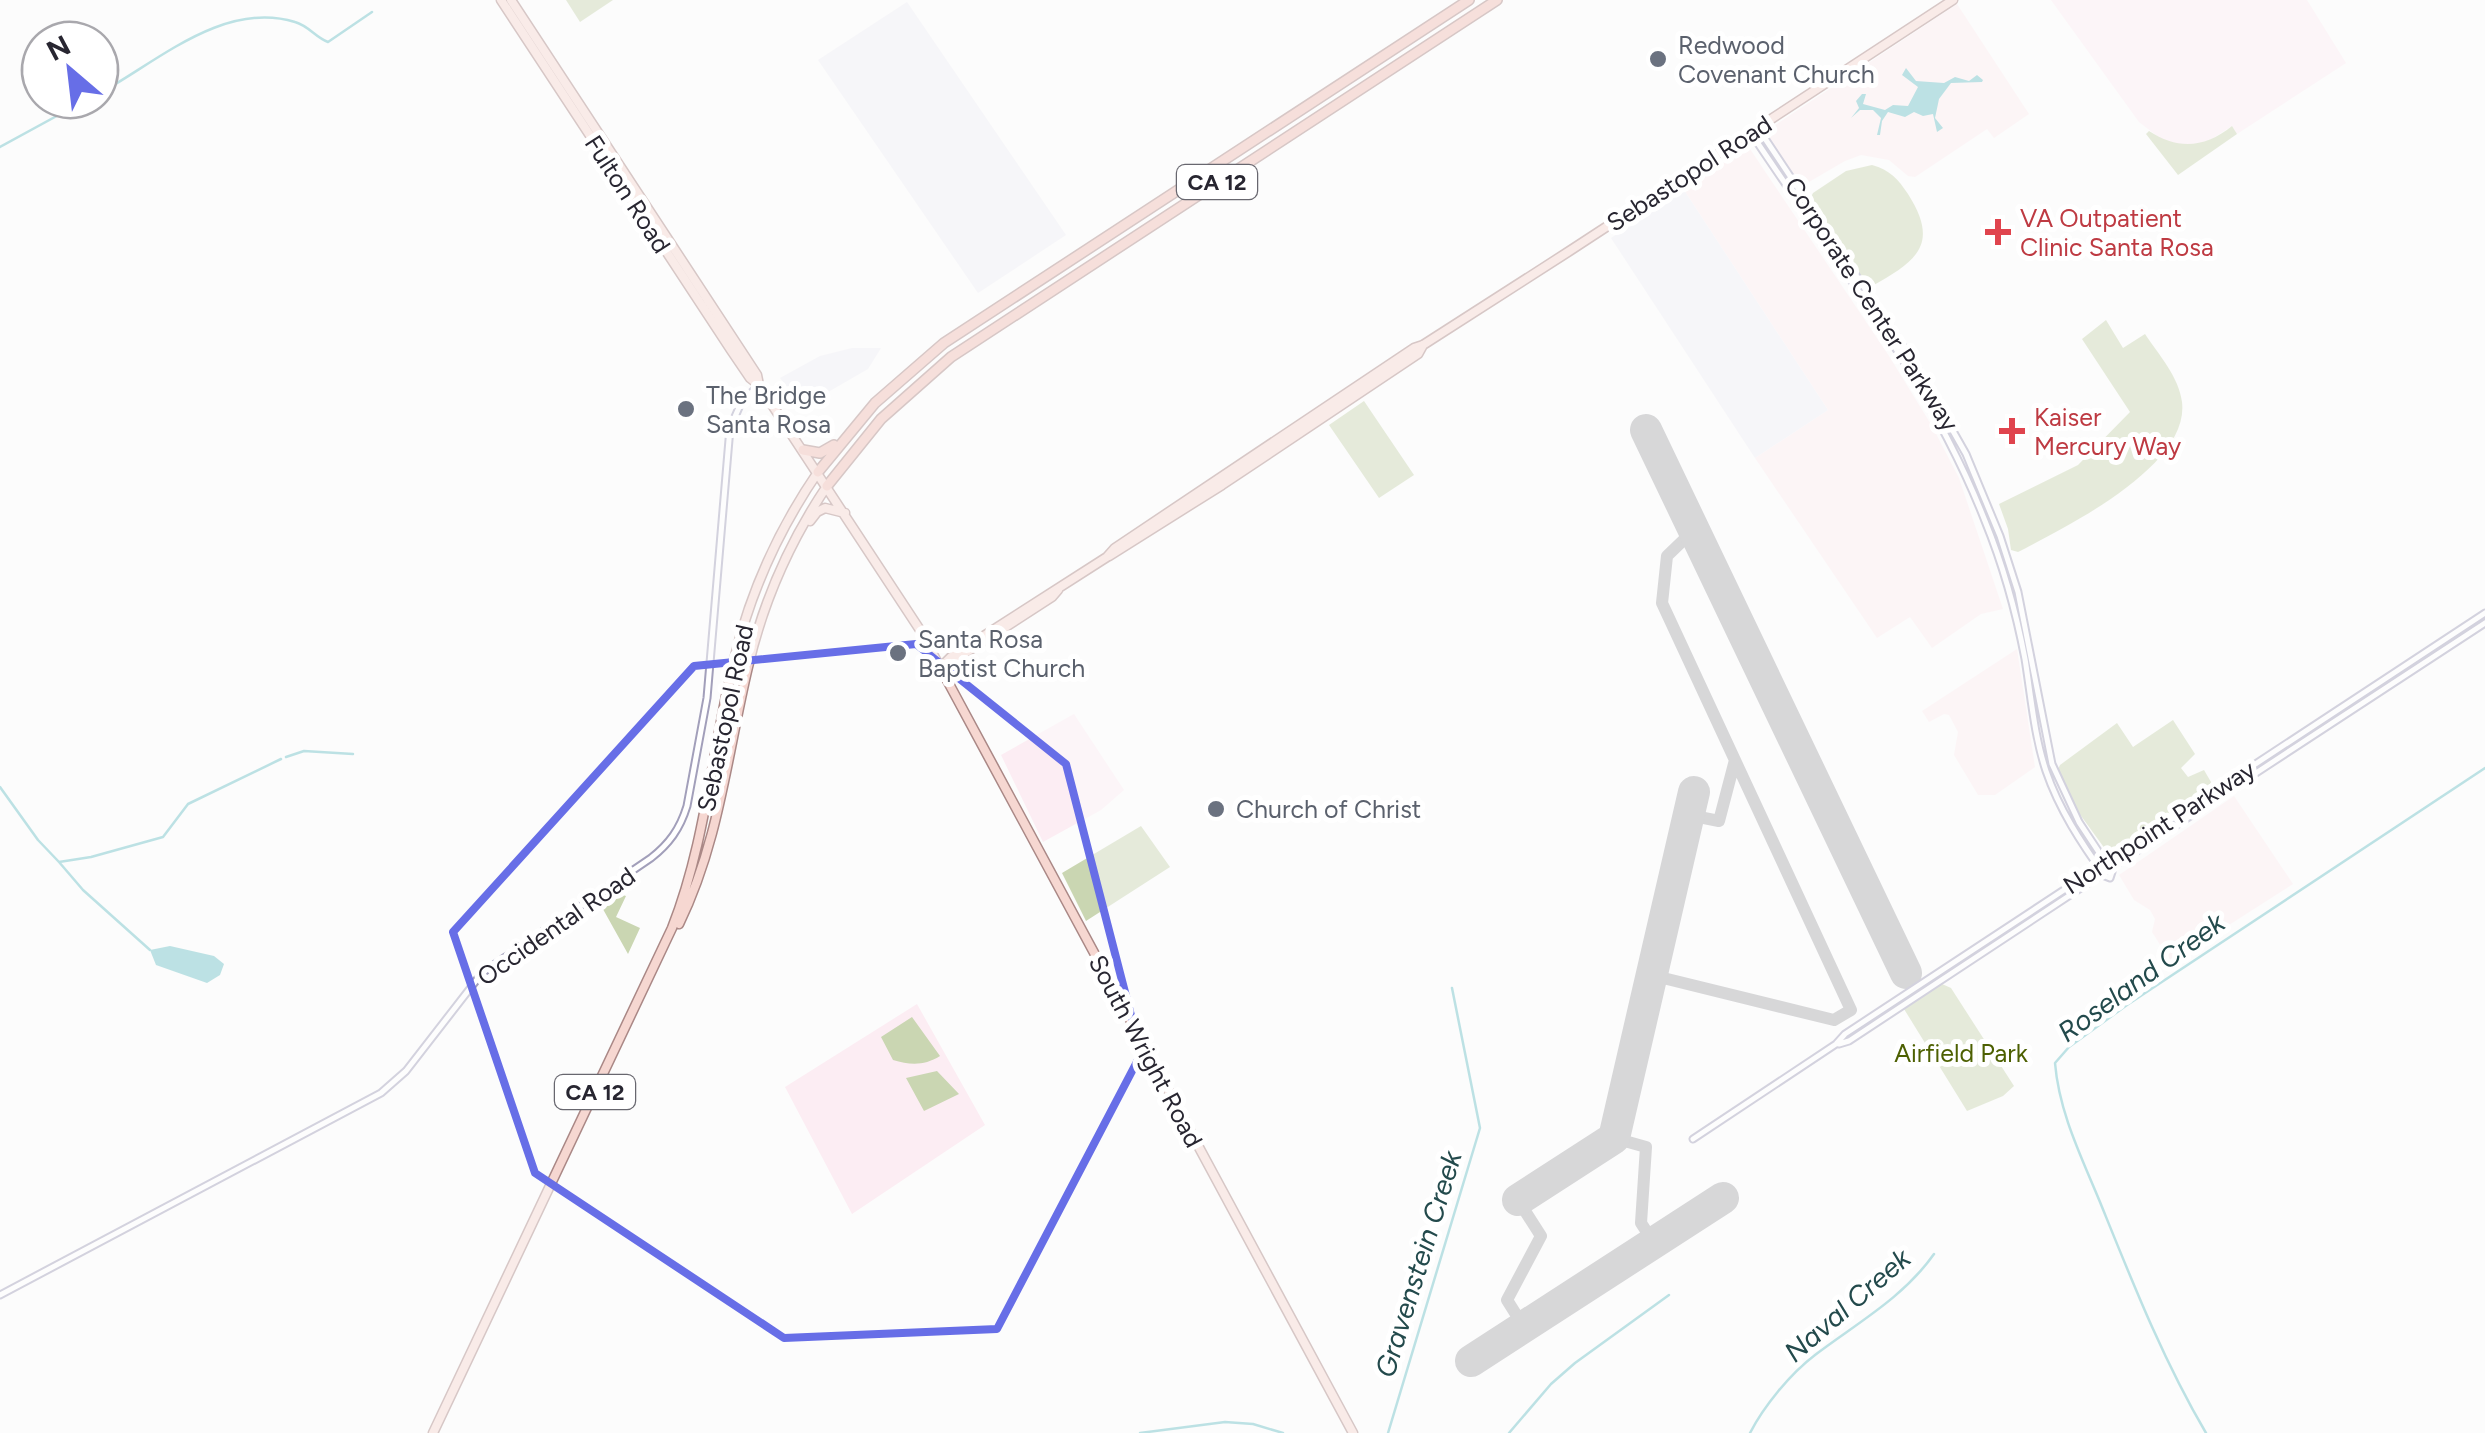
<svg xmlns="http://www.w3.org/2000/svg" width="2485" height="1433" font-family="Figtree,sans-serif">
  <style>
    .commercial { fill: #fdedf0 }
    .built { fill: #f0eff6 }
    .education { fill: #fcedf3 }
    .green { fill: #cad6b2 }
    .water { fill: #70c2c7 }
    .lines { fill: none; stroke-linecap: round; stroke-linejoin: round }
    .stream { stroke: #70c2c7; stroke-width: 2.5 }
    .taxiway { stroke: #aaaaae; stroke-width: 12 }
    .runway { stroke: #aaaaae; stroke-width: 32 }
    .minor-casing { stroke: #a29fba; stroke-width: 9 }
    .major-casing { stroke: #aa8886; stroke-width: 11 }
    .highway-casing { stroke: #aa8886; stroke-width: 12 }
    .minor { stroke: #fff; stroke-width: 5 }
    .major { stroke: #f6d7d1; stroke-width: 8 }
    .highway { stroke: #f0bcb3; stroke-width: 9 }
    .marked { fill: none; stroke: #676ee7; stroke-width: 8; stroke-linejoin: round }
    .worship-dot { fill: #6b7280; stroke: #fff; stroke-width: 4 }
    .health-dot { fill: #e0444e; stroke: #fff; stroke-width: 4 }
    .labels { text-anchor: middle; stroke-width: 10; stroke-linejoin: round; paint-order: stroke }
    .shield { fill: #fff; stroke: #68676f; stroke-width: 2.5 }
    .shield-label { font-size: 22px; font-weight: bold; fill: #282631 }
    .worship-label { font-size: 25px; fill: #5b616d; stroke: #fff; text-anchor: start }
    .street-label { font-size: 25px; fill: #282631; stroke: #fff }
    .health-label { font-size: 25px; fill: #be3a42; stroke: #fff; text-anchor: start }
    .park-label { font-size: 25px; fill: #4d6002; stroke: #fff }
    .water-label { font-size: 28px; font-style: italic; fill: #234a4c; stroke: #fff }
  </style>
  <rect width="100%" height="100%" fill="#fcfcfc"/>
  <path class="commercial" d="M 1957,4 L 2029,114 L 1994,138 L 1987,129 L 1915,177 L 1908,176 L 1889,160 L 1861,155 L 1845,161 L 1802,186 L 1768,137 L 1768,130 Z
    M 1748,146 L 1889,356 L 1932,426 L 1959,478 L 2003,609 L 1981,614 L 1932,648 L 1910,617 L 1877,638 L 1755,458 L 1828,410 L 1684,190 Z
    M 2017,649 L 2035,767 L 1995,795 L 1978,795 L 1954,755 L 1958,732 L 1949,715 L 1944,714 L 1929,722 L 1922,711 Z
    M 2234,796 L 2293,884 L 2171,962 L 2152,932 L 2155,919 L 2150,910 L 2134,900 L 2119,875 Z"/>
  <path class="built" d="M 907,2 L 1066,235 L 978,293 L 818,60 Z
    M 1684,190 L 1828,410 L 1755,458 L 1611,238 Z
    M 852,348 L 881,348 L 868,369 L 802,407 L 780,378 L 820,356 Z"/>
  <path class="education" d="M 2051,0 L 2307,0 L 2346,63 L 2237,134 L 2232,126 L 2207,142 L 2180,146 L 2165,142 L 2139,122 Z
    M 1074,714 L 1124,790 L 1101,810 L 1043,842 L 1001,755 Z
    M 917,1004 L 985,1125 L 852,1214 L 785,1087 Z"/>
  <path class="green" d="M 566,0 L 613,0 L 580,22 Z
    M 2232,126 L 2237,134 L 2178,175 L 2146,134 L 2149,131 C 2178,150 2205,148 2232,126 Z
    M 1872,165 C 1890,170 1898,179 1908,194 C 1940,244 1917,261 1872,286 L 1866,284 L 1810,199 L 1813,193 L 1846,171 Z
    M 2106,320 L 2123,348 L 2145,334 C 2159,355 2179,377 2182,402 C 2190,466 2066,527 2018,552 L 2011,550 L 2008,529 L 1999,504 L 2078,465 L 2130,412 L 2082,339 Z
    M 1364,401 L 1414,475 L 1379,498 L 1329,425 Z
    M 2173,720 L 2195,754 L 2181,768 L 2188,777 L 2204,770 L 2211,782 L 2209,789 L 2108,853 L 2076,809 L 2058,769 L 2060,765 L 2117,723 L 2133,747 Z
    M 1141,826 L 1170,867 L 1086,921 L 1062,873 Z
    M 613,892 L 626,896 L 616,917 L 640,928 L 628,954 L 599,902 Z
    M 1942,984 L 1951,988 L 2014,1086 L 2003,1096 L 1967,1111 L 1904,1009 Z
    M 912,1017 L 940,1056 C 924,1066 910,1065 893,1060 L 881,1037 Z
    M 937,1071 L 959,1094 L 924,1111 L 906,1078 Z"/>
  <path class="water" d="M 1906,68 L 1916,81 L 1944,83 L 1955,77 L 1969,81 L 1977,75 L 1983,80 L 1982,82 L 1951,83 L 1939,99 L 1935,118 L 1943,128 L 1937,132 L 1933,114 L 1923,116 L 1914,112 L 1905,117 L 1888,112 L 1882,121 L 1880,135 L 1877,135 L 1881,118 L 1873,110 L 1860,110 L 1851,118 L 1859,108 L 1856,101 L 1862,94 L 1866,94 L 1863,104 L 1885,110 L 1893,105 L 1908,106 L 1918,87 L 1902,75 Z
    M 170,946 L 214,956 L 224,964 L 220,975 L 207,983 L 156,965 L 150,950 Z"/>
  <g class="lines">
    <path class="stream" d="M 100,93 C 157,62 224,0 295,22 C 309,26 315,37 328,42 L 372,12
      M 0,147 L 86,100
      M 286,757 L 304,751 L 353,754
      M 0,787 L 38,840 L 59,862 L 91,857 L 163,837 L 188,804 L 281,759
      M 59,862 L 83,890 L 150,950
      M 1140,1433 L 1225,1422 L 1253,1424 L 1283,1433
      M 1388,1433 L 1480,1128 L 1452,988
      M 1509,1433 L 1551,1384 L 1575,1363 L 1669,1295
      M 1750,1433 C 1764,1406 1790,1374 1815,1355 C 1857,1323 1903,1298 1934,1254
      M 2206,1433 C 2163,1360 2132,1281 2100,1202 C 2081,1156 2059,1112 2055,1063 L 2069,1047 L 2127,1005 L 2485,768"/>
    <path class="taxiway" d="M 1689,815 L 1719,821 L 1735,760
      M 1651,975 L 1834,1020 L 1851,1010 L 1662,603 L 1667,556 L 1694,530
      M 1614,1138 L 1646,1147 L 1641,1223 L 1654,1243
      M 1518,1200 L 1541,1236 L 1507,1300 L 1524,1327"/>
    <path class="runway" d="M 1646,430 L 1906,973
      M 1518,1200 L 1614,1138 L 1694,792
      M 1471,1361 L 1723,1198"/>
    <defs>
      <path id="minor" d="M 1755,130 L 1762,134 L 1915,364 L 1966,454 L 2000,536 L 2018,592 L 2052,764 L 2079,822 L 2112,872 L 2110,878
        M 1755,130 L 1755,139 C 1837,262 1931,383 1985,521 C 2003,565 2016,612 2025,659 C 2031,696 2034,735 2046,771 C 2059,809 2081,843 2105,876 L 2110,878
        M 2111,868 L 2485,623
        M 1839,1044 L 1849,1041 L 2102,874
        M 1693,1139 L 1836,1044 L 1845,1034 L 2485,613
        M 0,1295 L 381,1093 L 406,1071 L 482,973 L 651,858 C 669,844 680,829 687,806 L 707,698 L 730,428 L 741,403 L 759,385"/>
      <path id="major" d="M 501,0 L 731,350 L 750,378 L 759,385 L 920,630 L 1353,1433
        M 511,0 L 757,375 L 759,385
        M 810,521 L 817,512 L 825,508 L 845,513
        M 1109,556 L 1222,485 L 1418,354 L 1423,345
        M 945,666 L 1052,597 L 1058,590
        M 941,667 L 951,657 L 1107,557 L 1115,548 L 1414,348 L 1423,345 L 1571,250 L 1953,0
        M 679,924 C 719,842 727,755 748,667 C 763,602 790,541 827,486
        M 433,1433 L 672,928 C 706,842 712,749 734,660 C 750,593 779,529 818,472"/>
      <path id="highway" d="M 803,450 L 820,453 L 834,445
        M 818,472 L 875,403 L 944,343 L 1469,0
        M 827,486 L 881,419 L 951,357 L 1497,0"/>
    </defs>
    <use href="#minor" class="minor-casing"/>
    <use href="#major" class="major-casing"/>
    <use href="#highway" class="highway-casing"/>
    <use href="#minor" class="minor"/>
    <use href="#major" class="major"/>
    <use href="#highway" class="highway"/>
  </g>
  <path d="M0 0H2485V1433H0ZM 916,644 L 1066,764 L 1141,1054 L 997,1329 L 784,1338 L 535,1173 L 453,932 L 694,666 Z" fill="#fcfcfc" fill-opacity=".55" fill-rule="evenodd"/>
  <path class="marked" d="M 916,644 L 1066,764 L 1141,1054 L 997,1329 L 784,1338 L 535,1173 L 453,932 L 694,666 Z"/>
  <g class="worship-dot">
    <circle cx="1658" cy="59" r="10"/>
    <circle cx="686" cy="409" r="10"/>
    <circle cx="898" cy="653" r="10"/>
    <circle cx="1216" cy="809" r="10"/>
  </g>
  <g class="health-dot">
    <path d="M1993 217h10v10h10v10h-10v10h-10v-10h-10v-10h10z"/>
    <path d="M2007 416h10v10h10v10h-10v10h-10v-10h-10v-10h10z"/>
  </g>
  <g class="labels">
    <g class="shield">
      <rect x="1177" y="165" width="80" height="34" rx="8"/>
      <rect x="555" y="1075" width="80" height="34" rx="8"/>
    </g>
    <g class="shield-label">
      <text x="1217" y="190">CA 12</text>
      <text x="595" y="1100">CA 12</text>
    </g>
    <g class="worship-label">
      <text x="1678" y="54">Redwood<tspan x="1678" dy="29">Covenant Church</tspan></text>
      <text x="706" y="404">The Bridge<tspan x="706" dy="29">Santa Rosa</tspan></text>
      <text x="918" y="648">Santa Rosa<tspan x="918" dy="29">Baptist Church</tspan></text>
      <text x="1236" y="818">Church of Christ</text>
    </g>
    <g class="street-label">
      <text transform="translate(1689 173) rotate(-33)" y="9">Sebastopol Road</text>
      <text transform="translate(628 194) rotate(57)" y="9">Fulton Road</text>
      <text transform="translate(1872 304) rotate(57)" y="9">Corporate Center Parkway</text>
      <text transform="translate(725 718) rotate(-78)" y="9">Sebastopol Road</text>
      <text transform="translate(2159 827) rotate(-33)" y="9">Northpoint Parkway</text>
      <text transform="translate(556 926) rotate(-35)" y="9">Occidental Road</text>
      <text transform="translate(1146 1051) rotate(62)" y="9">South Wright Road</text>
    </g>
    <g class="health-label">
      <text x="2020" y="227">VA Outpatient<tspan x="2020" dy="29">Clinic Santa Rosa</tspan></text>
      <text x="2034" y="426">Kaiser<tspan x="2034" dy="29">Mercury Way</tspan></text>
    </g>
    <g class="park-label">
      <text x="1961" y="1062">Airfield Park</text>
    </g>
    <g class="water-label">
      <text transform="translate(2141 977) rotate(-36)" y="10">Roseland Creek</text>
      <text transform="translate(1418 1264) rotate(-73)" y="10">Gravenstein Creek</text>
      <text transform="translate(1847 1305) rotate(-41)" y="10">Naval Creek</text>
    </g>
  </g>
  <g transform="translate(70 70) rotate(332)"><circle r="48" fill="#ffffff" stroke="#a9a8ad" stroke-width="2.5"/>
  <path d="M0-8L18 38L0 25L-18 38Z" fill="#676ee7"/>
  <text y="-15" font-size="28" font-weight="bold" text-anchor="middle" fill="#282631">N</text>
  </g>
</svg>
